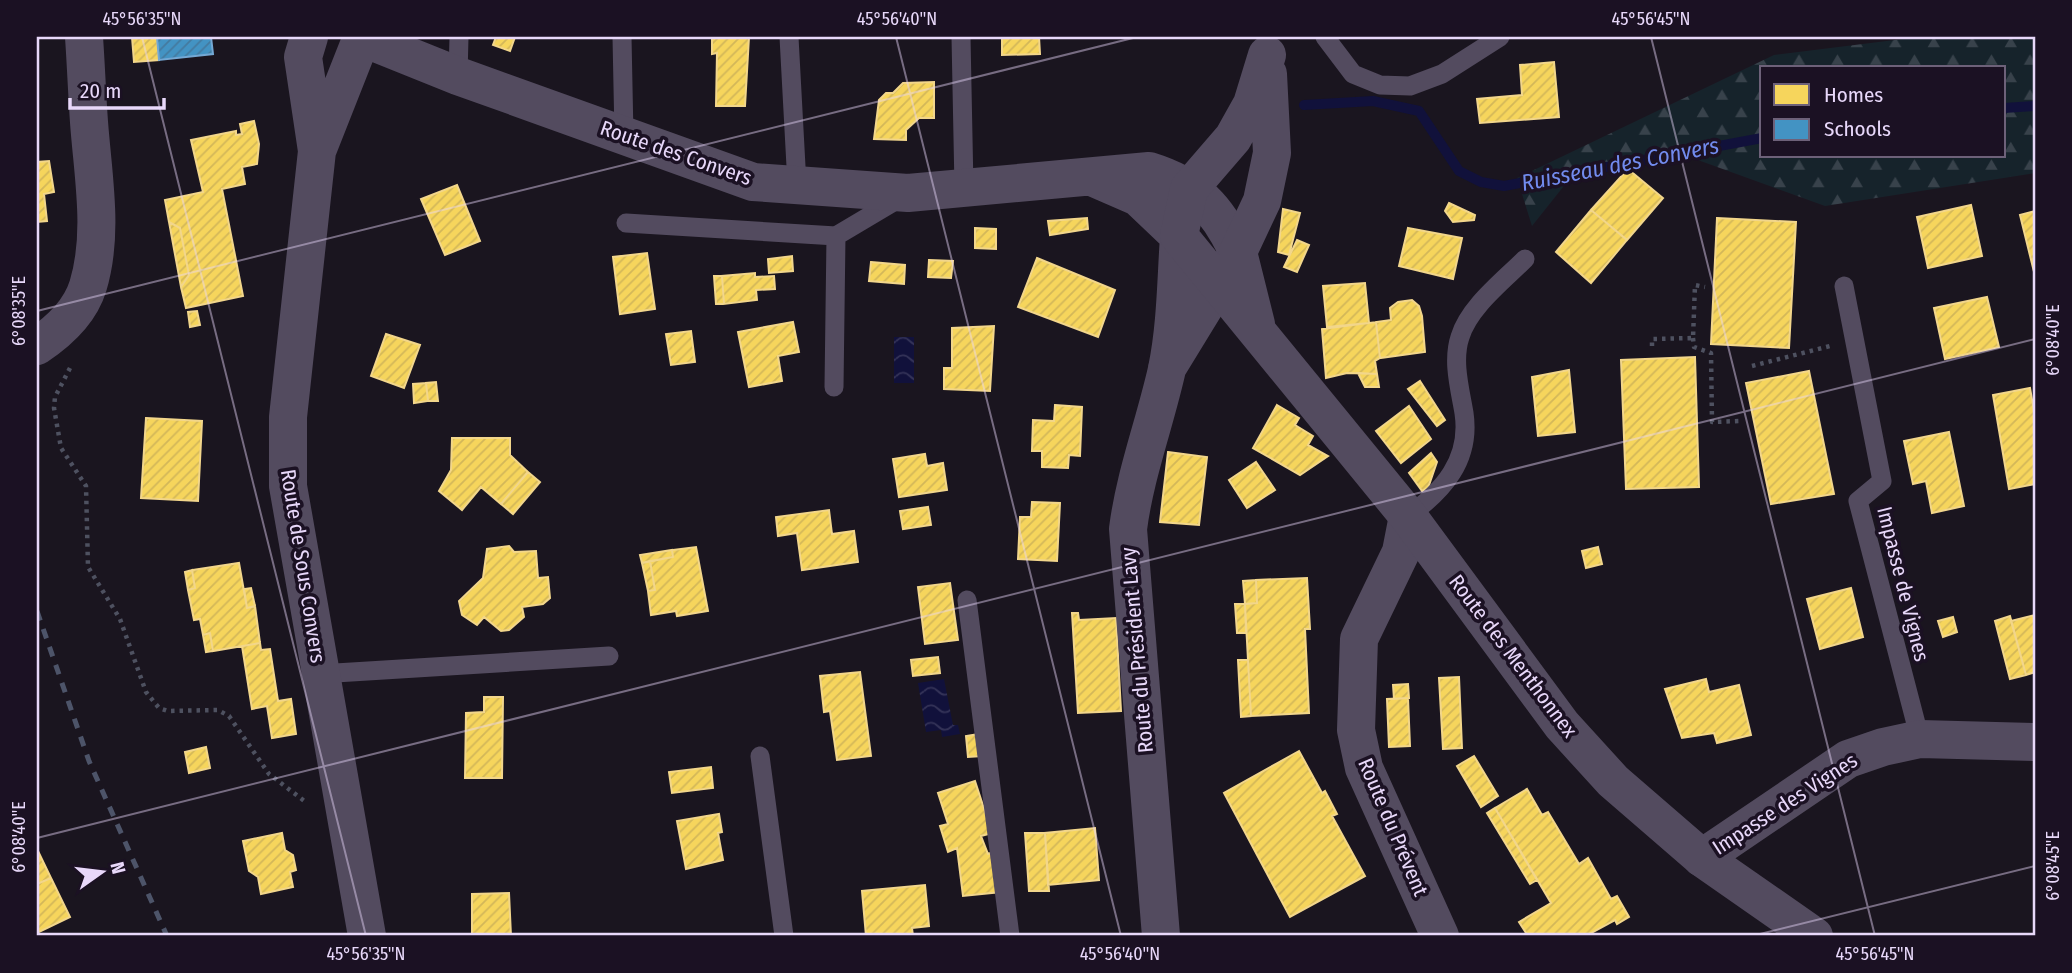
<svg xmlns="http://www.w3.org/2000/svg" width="2072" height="973" font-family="'Fira Sans Condensed',sans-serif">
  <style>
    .forest { fill: url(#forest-firs); fill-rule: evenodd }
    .water { fill: url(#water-waves) }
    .homes { fill: url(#homes-hatch); stroke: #f2d68b; stroke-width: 2 }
    .schools { fill: url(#schools-hatch); stroke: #74a8d4; stroke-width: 2 }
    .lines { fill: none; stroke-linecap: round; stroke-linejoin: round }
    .stream { stroke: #11113b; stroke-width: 10 }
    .path { stroke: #4e5160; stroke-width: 4.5; stroke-dasharray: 3.5 5; stroke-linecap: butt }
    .service { stroke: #534b5f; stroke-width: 19 }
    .minor { stroke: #534b5f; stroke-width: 38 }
    .tertiary { stroke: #534b5f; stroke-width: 38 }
    .rail { stroke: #4d5469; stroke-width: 5; stroke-dasharray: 10 9; stroke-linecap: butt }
    .ticks { fill: none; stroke: #e8d8fa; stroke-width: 2; stroke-opacity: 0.45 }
    .labels { text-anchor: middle; stroke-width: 7; stroke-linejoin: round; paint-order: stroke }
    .street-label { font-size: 21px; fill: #e8d8fa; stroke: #1b1123 }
    .water-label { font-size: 23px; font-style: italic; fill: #728bee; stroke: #1b1123 }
    .neatline { fill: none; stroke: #e8d8fa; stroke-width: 2.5 }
    .ticks-label { font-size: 18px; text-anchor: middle; fill: #e8d8fa }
  </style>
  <defs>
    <pattern id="forest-firs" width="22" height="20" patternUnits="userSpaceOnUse" patternTransform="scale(1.75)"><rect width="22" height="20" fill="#16232b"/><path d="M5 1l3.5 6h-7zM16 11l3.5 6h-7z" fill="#38424b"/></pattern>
    <pattern id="water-waves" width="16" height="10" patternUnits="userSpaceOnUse" patternTransform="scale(1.75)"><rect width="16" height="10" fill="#11113b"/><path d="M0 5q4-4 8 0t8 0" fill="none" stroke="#343358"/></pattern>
    <pattern id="homes-hatch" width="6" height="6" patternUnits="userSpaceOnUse" patternTransform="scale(1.75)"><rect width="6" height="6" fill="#f6d55c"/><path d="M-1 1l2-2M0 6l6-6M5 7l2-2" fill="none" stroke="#d3b759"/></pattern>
    <pattern id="schools-hatch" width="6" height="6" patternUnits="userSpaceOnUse" patternTransform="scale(1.75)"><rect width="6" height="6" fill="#4393c3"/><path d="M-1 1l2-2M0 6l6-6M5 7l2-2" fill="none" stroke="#447a9f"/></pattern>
  </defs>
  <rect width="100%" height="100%" fill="#1a151f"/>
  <path class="forest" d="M 1919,37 L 2035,37 L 2035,173 L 1825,206 L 1684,155 L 1575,172 L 1532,226 L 1517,178 L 1774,55 ZM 1762,68 L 2004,68 L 2004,156 L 1762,156 Z"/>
  <path class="water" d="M 894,337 L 914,337 L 914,383 L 894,383 Z
    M 944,679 L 953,725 L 958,725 L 960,734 L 942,737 L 941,730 L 926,732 L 918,683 Z"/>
  <path class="homes" d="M 132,37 L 157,37 L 159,60 L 134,62 Z
    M 496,37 L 515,37 L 510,51 L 493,45 Z
    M 712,37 L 749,37 L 745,106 L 716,106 L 717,53 L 712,54 Z
    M 1002,37 L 1039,37 L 1040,54 L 1002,55 Z
    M 1554,62 L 1559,117 L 1480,123 L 1477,99 L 1522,95 L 1520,65 Z
    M 934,82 L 934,118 L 919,118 L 906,130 L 906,140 L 874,139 L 879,100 L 886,93 L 893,93 L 903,83 Z
    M 254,121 L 259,144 L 257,164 L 242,167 L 245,184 L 222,189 L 243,296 L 186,308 L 181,287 L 189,275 L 180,228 L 169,222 L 165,200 L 203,192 L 191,140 L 236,131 L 236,135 L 242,134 L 240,124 Z
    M 49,161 L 54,192 L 44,194 L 47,221 L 37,222 L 37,162 Z
    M 1628,169 L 1663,198 L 1627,240 L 1591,210 Z
    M 457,185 L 480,241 L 445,255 L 421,199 Z
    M 1449,203 L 1475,215 L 1474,220 L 1453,222 L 1445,211 Z
    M 1971,205 L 1982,256 L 1928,268 L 1917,217 Z
    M 1283,209 L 1300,213 L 1289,255 L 1278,252 Z
    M 1591,210 L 1627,240 L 1591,283 L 1556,252 Z
    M 2035,211 L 2035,276 L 2020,215 Z
    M 1087,218 L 1088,229 L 1050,235 L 1048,221 Z
    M 1717,218 L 1796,222 L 1789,348 L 1711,344 Z
    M 169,222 L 180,228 L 189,275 L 181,287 Z
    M 975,228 L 996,229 L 996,249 L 975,248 Z
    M 1408,228 L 1462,238 L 1453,279 L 1399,266 Z
    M 1297,240 L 1309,245 L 1297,272 L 1284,267 Z
    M 647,253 L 655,309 L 620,314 L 613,257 Z
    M 792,256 L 793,271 L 769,273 L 768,259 Z
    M 1037,258 L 1115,290 L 1098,337 L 1018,307 Z
    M 929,260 L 953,261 L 951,278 L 928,277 Z
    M 871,262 L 905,265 L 904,284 L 869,281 Z
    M 755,273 L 755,277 L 774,276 L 775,289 L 756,290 L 757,300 L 724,304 L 722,276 Z
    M 714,276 L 722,276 L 724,304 L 716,304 Z
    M 1365,283 L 1369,323 L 1327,327 L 1323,286 Z
    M 1987,297 L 1999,347 L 1945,359 L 1934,308 Z
    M 1412,300 L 1419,306 L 1422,316 L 1425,352 L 1380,358 L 1376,322 L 1391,320 L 1390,308 L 1398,302 Z
    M 197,311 L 200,325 L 190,327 L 188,312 Z
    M 793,322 L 799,352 L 778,356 L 782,381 L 749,387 L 738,332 Z
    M 1376,322 L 1380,358 L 1375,361 L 1377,374 L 1347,373 L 1326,378 L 1322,329 Z
    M 994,326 L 990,391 L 944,389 L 944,368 L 952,368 L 952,328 Z
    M 691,331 L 695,362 L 671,365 L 666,334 Z
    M 386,334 L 420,345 L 404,388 L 371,376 Z
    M 1695,357 L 1699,487 L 1626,489 L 1621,360 Z
    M 1569,370 L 1575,432 L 1538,436 L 1532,377 Z
    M 1809,371 L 1834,494 L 1771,504 L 1746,383 Z
    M 1358,373 L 1377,374 L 1379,387 L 1365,387 Z
    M 1420,381 L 1445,420 L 1437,426 L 1408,389 Z
    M 436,382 L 438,401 L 428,401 L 426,383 Z
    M 426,383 L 428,401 L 414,403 L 413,384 Z
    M 2030,388 L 2035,417 L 2035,484 L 2009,489 L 1993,395 Z
    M 1055,405 L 1082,407 L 1080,456 L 1069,455 L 1068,468 L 1042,467 L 1042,451 L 1032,451 L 1033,420 L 1054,421 Z
    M 1277,405 L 1299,418 L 1295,425 L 1313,436 L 1308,445 L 1328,456 L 1300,475 L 1253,448 Z
    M 1409,406 L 1431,439 L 1401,463 L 1376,431 Z
    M 146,418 L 202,421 L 198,501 L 141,498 Z
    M 1949,432 L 1964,506 L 1932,513 L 1926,481 L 1913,484 L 1904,441 Z
    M 452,438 L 510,438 L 510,455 L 528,472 L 501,504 L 481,487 L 462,510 L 439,491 L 451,470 Z
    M 1168,452 L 1207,457 L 1199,525 L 1160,522 Z
    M 1431,453 L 1437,462 L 1428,488 L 1422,491 L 1409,473 Z
    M 925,454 L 927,466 L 943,463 L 947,490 L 899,497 L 893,459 Z
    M 1256,462 L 1275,490 L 1247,508 L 1229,480 Z
    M 528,472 L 540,482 L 513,514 L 501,504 Z
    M 1032,502 L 1060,503 L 1057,561 L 1018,559 L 1020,517 L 1031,517 Z
    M 928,507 L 931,525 L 903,529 L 900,511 Z
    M 829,510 L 832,534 L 854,531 L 858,562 L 802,570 L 797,533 L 778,536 L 776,517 Z
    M 509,546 L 514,552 L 536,551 L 538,578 L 548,577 L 550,598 L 543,604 L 522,607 L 524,617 L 509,630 L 501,631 L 484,617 L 477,625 L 462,615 L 459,601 L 483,578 L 487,549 Z
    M 696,547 L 708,611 L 677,616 L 676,611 L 651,615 L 648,591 L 655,590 L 650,561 L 673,557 L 672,550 Z
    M 1598,547 L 1602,564 L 1586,568 L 1582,551 Z
    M 672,550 L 673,557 L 642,563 L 640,555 Z
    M 650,561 L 655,590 L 648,591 L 642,563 Z
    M 239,563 L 247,608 L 255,606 L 260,643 L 213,651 L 210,633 L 203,635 L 200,619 L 194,620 L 188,590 L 195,588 L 192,570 Z
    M 192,570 L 195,588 L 188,590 L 185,572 Z
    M 1307,578 L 1310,629 L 1305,629 L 1309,713 L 1251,716 L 1245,604 L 1257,603 L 1256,580 Z
    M 1256,580 L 1257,603 L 1245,604 L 1243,581 Z
    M 950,583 L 958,640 L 925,644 L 918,587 Z
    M 251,588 L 255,606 L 247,608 L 244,589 Z
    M 1851,588 L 1863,637 L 1820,649 L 1807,599 Z
    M 1235,604 L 1245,604 L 1246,633 L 1237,633 Z
    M 1072,613 L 1078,613 L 1079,620 L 1116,618 L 1121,711 L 1078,713 Z
    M 2035,615 L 2035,672 L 2026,675 L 2011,621 Z
    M 2010,616 L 2026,675 L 2010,679 L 1995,621 Z
    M 1953,617 L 1957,632 L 1943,637 L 1938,621 Z
    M 210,633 L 213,651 L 206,652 L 203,635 Z
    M 260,643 L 261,650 L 270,649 L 278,701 L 291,699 L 296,734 L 272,738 L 267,706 L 252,709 L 242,646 Z
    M 938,657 L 940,673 L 913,676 L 911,660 Z
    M 1238,660 L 1248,660 L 1251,716 L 1241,717 Z
    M 860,672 L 871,756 L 837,760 L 830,711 L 824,712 L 820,676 Z
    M 1459,677 L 1462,748 L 1443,749 L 1439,678 Z
    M 1706,679 L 1709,692 L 1739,685 L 1751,735 L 1717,743 L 1714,733 L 1682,738 L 1665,689 Z
    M 1408,684 L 1409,698 L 1394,699 L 1393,685 Z
    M 484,697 L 503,697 L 502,778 L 465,778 L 466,713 L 484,712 Z
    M 1408,698 L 1410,746 L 1389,747 L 1387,699 Z
    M 979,734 L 982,756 L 968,757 L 966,736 Z
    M 206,747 L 210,768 L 189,773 L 185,752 Z
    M 1299,751 L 1322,793 L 1325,791 L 1337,814 L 1332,816 L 1365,876 L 1290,917 L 1224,793 Z
    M 1474,756 L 1498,796 L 1481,807 L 1457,766 Z
    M 711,767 L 713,788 L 672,793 L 669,772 Z
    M 975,781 L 992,833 L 981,836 L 988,854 L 996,851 L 1001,892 L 963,896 L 957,848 L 948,852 L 940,826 L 948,824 L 938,793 Z
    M 1527,789 L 1542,815 L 1548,812 L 1579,864 L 1588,858 L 1611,899 L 1617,896 L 1629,917 L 1617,924 L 1615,920 L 1591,933 L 1593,936 L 1528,936 L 1519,922 L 1551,903 L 1495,808 Z
    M 1495,808 L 1537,880 L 1530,884 L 1487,813 Z
    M 719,814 L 722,832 L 718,833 L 723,860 L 686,869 L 677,821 Z
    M 1095,828 L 1099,880 L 1048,885 L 1045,833 Z
    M 282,833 L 285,850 L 293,855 L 296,870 L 290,872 L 293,887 L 261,894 L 258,877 L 249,871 L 243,841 Z
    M 1025,833 L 1045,833 L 1049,891 L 1029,891 Z
    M 37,849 L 51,878 L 37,884 Z
    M 51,878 L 70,917 L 37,933 L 37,884 Z
    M 925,885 L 929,926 L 912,928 L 913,936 L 866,936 L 862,891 Z
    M 509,893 L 511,936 L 472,936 L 472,894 Z"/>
  <path class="schools" d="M 157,37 L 211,37 L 213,54 L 159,60 Z"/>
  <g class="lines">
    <path class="stream" d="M 1304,105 L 1373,101 L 1419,111 L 1459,171 L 1481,182 L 1504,186 L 1762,138
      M 2004,108 L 2035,106"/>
    <path class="path" d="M 1693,338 L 1694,347 L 1711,353 L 1712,422 L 1739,421
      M 1652,346 L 1652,339 L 1693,338 L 1695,285 L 1705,287
      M 1752,366 L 1830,346
      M 70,368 L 55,397 L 54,408 L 61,448 L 86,486 L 88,567 L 120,619 L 146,692 L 159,708 L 168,711 L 218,710 L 229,716 L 269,774 L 307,803"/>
    <path class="service" d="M 622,37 L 624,136
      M 789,37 L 797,185
      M 961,37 L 964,188
      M 1325,37 L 1353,74 L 1380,85 L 1410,86 L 1442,74 L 1500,37
      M 458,76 L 459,37
      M 626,223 L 836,236
      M 1844,286 L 1882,481 L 1858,501 L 1920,739
      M 834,387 L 836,236 L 905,195
      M 1408,516 C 1443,491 1471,460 1464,413 C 1460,389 1452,361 1460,337 C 1469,307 1503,281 1525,259
      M 967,600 L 1010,936
      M 319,674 L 609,656
      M 760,756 L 784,936"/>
    <path class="minor" d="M 309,37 L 303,57 L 317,151 L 288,417 L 288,486 L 367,936
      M 361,37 L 458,76 L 753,182 L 908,193 L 1149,171 C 1197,186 1217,208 1238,252 L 1167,368
      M 317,151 L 362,37
      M 1092,177 L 1138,197 L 1179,236 C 1176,280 1176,325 1167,369 C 1155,423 1135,474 1128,529 L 1161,936
      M 37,346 C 58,332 80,312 88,286 C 104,233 93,177 89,122 C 87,94 86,65 84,37
      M 1408,516 L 1401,552 L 1359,639 L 1356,730 L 1364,768 L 1440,936
      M 1702,858 L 1848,759 L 1883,747 L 1920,739 L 2035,742"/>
    <path class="tertiary" d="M 1267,55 L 1252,104 L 1233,138 L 1189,189 L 1179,236 L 1408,516 L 1562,725 L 1613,781 L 1702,858 L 1814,936
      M 1256,324 L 1238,252 L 1262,201 L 1272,153 L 1268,74"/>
    <path class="rail" d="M 37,611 L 89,761 L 167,936"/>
  </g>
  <path class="ticks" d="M 142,37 L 366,936M 896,37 L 1121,936M 1651,37 L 1875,936M 37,311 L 1137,37M 37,838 L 2035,339M 1752,936 L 2035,866"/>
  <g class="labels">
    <g class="street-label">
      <text transform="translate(676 153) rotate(19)" y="7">Route des Convers</text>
      <text transform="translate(303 566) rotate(81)" y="7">Route de Sous Convers</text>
      <text transform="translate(1903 584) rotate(76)" y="7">Impasse de Vignes</text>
      <text transform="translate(1137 650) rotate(-95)" y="7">Route du Président Lavy</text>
      <text transform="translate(1513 656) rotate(53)" y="7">Route des Menthonnex</text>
      <text transform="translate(1785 804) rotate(-33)" y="7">Impasse des Vignes</text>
      <text transform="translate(1393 827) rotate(67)" y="7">Route du Prévent</text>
    </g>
    <g class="water-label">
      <text transform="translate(1620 164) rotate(-11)" y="8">Ruisseau des Convers</text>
    </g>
  </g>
  <rect width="2072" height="973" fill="none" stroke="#1b1123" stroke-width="77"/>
  <rect x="1760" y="66" width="245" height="91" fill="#1b1123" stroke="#6d6179" stroke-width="2"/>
  <rect x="1774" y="84" width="35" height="21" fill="#f6d55c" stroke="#6d6179" stroke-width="2"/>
  <text x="1824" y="102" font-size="21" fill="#e8d8fa">Homes</text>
  <rect x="1774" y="119" width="35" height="21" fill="#4393c3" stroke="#6d6179" stroke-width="2"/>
  <text x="1824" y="136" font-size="21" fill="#e8d8fa">Schools</text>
  <g transform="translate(102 872) rotate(76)" stroke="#1b1123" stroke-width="5" paint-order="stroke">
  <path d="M0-5L12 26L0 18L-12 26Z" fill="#e8d8fa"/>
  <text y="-10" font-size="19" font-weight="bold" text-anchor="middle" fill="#e8d8fa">N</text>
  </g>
  <path d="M70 98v10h94v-10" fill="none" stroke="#e8d8fa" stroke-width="3.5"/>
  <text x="80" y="98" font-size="21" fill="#e8d8fa" stroke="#1b1123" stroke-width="5" paint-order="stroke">20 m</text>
  <rect x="38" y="38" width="1996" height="896" class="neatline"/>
  <g class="ticks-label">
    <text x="142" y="25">45°56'35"N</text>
    <text x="897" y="25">45°56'40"N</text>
    <text x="1651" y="25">45°56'45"N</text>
    <text transform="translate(19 311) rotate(-90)" y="6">6°08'35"E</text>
    <text transform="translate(2053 340) rotate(-90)" y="6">6°08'40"E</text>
    <text transform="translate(19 837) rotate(-90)" y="6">6°08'40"E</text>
    <text transform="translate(2053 866) rotate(-90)" y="6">6°08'45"E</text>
    <text x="366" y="960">45°56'35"N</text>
    <text x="1120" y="960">45°56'40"N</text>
    <text x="1875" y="960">45°56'45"N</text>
  </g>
</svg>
